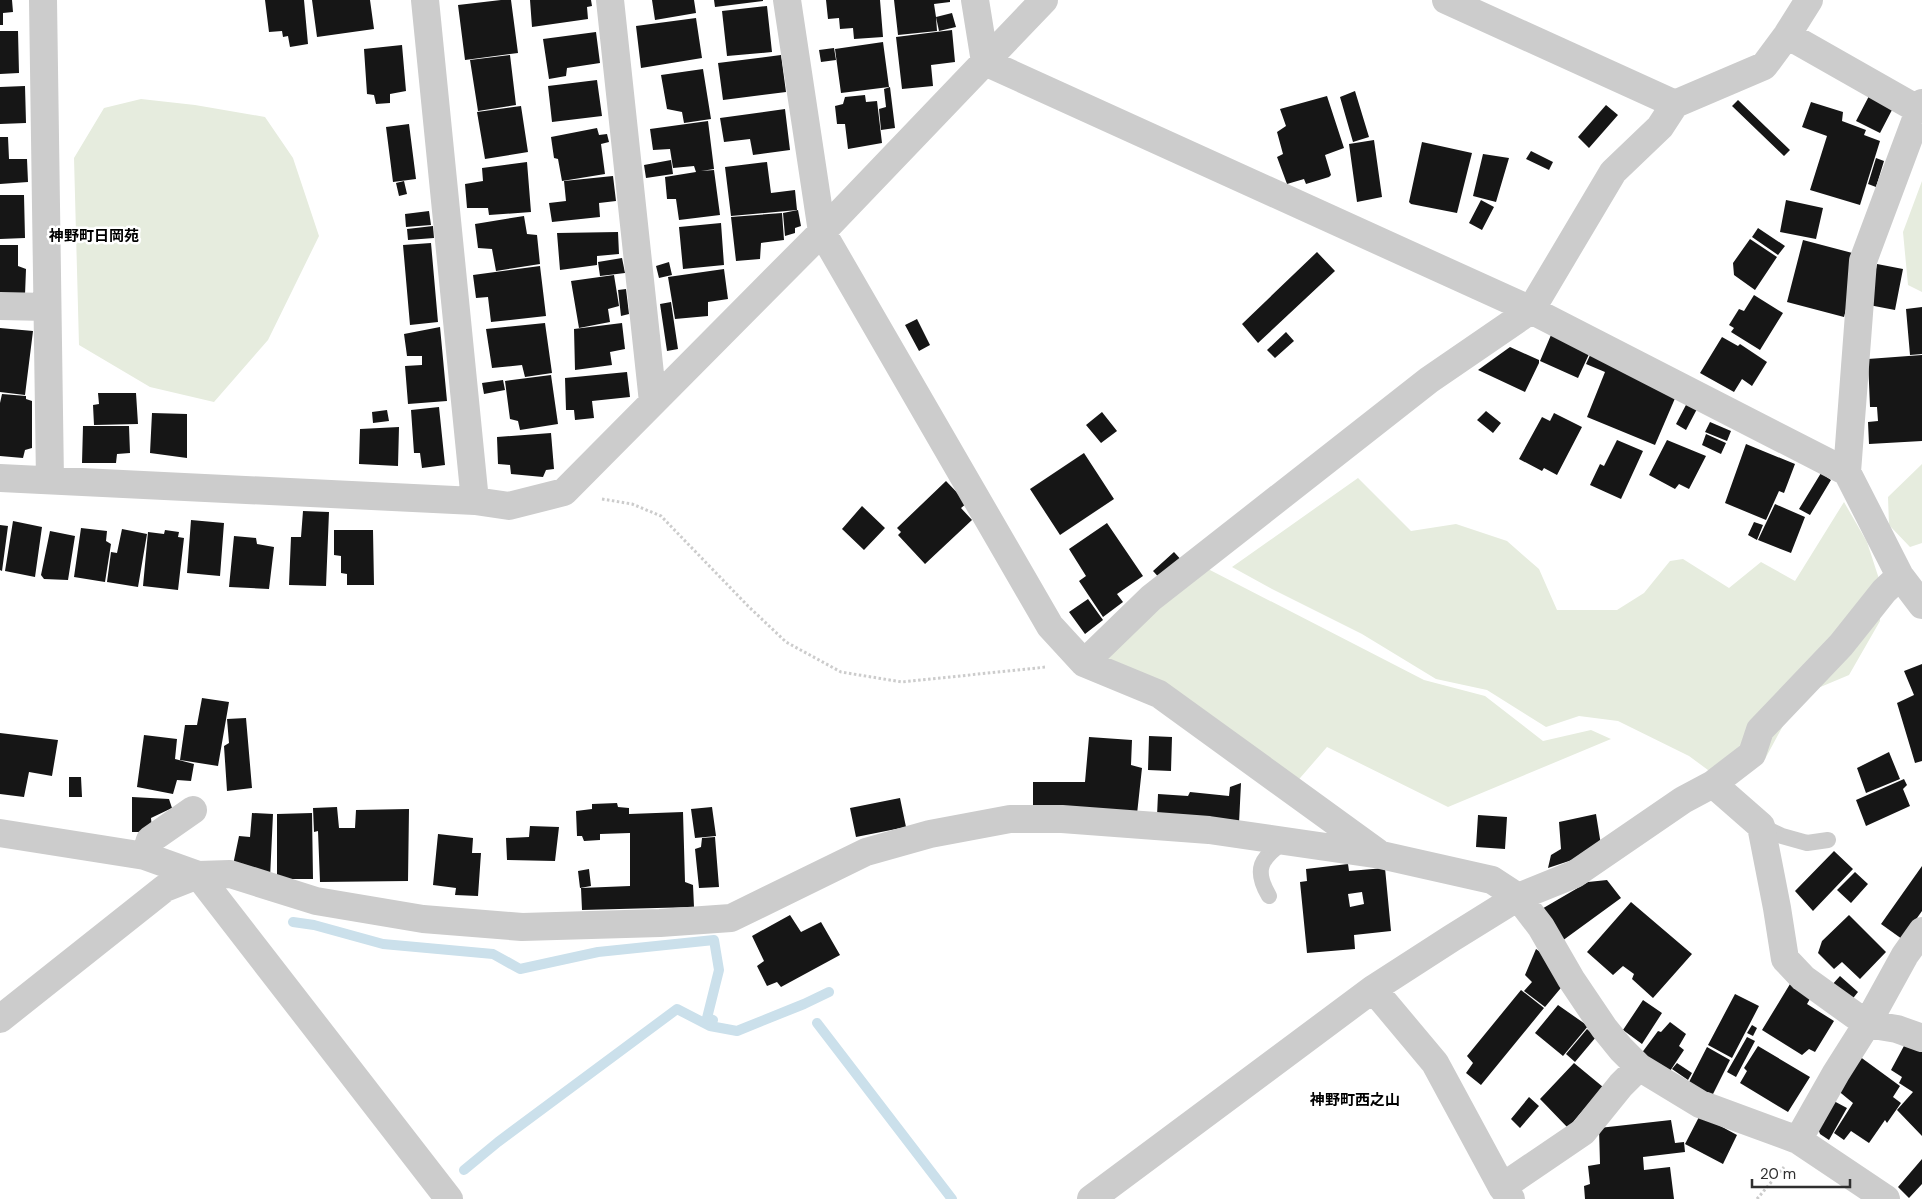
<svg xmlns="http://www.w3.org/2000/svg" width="1922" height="1199" font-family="'DM Sans','Noto Sans JP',sans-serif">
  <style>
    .green { fill: #e6ecde }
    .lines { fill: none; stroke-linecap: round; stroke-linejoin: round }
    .stream { stroke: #cbe0eb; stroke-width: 10 }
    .building { fill: #161616; fill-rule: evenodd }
    .path { stroke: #ccc; stroke-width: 3; stroke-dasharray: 2.5 2.5; stroke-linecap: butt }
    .lane { stroke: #ccc; stroke-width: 16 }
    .street { stroke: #ccc; stroke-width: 28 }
    .labels { text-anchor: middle; stroke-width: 5; stroke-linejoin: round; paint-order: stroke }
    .quarter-label { font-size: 15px; font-weight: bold; fill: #000; stroke: #fff }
  </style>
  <rect width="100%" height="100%" fill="#fff"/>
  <path class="green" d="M 141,99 L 195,105 L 265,117 L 293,158 L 319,236 L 268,340 L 214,402 L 150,387 L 79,345 L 74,158 L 104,108 Z
    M 1922,181 L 1922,292 L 1908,285 L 1903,232 Z
    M 1922,464 L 1922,543 L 1910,547 L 1889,525 L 1888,497 Z
    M 1358,478 L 1411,531 L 1456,524 L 1507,541 L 1539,569 L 1557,610 L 1617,610 L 1644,593 L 1670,561 L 1683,559 L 1729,588 L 1761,562 L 1795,581 L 1844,502 L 1867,542 L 1880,582 L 1880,621 L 1849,675 L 1799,696 L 1765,759 L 1727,784 L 1689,756 L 1618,721 L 1579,716 L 1546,727 L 1487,690 L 1436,679 L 1362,634 L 1272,589 L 1232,567 Z
    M 1208,569 L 1424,680 L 1485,696 L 1543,741 L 1591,730 L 1611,739 L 1448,807 L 1327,747 L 1294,785 L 1095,662 L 1165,600 Z"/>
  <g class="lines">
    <path class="stream" d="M 293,922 L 314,925 L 383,944 L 493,954 L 520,969 L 598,952 L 714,940 L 719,970 L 707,1018 L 713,1020
      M 817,1023 L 952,1199
      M 464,1170 L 498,1142 L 677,1009 L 710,1026 L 737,1031 L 804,1004 L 829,992"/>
  </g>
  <path class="building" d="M 0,0 L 12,0 L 13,12 L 3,13 L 3,25 L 0,25 Z
    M 265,0 L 304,0 L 308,44 L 290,47 L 288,36 L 283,37 L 282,31 L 269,32 Z
    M 312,0 L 370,0 L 374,29 L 317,37 Z
    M 501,0 L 511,0 L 518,53 L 465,60 L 458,5 Z
    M 530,0 L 591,0 L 592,6 L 587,7 L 588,19 L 532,27 Z
    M 652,0 L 694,0 L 696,13 L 655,20 Z
    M 714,0 L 763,0 L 763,1 L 715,7 Z
    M 826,0 L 880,0 L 883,37 L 854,39 L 853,28 L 840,29 L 839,18 L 828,19 Z
    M 894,0 L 950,0 L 950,2 L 934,4 L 936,17 L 952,13 L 956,27 L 939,31 L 936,17 L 937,31 L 898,35 Z
    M 767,6 L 772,52 L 727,56 L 722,11 Z
    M 696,18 L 702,58 L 641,68 L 636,26 Z
    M 952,30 L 955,62 L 931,65 L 933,86 L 902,89 L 896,37 Z
    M 0,31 L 18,31 L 19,73 L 0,74 Z
    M 596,32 L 600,63 L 567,68 L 566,76 L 549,79 L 543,39 Z
    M 883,42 L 889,87 L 841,93 L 835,49 Z
    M 402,45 L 406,91 L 390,94 L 390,103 L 376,104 L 374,95 L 367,94 L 364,49 Z
    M 834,48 L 836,60 L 821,62 L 819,50 Z
    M 510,55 L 516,105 L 478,111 L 470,60 Z
    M 781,55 L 786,92 L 723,100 L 718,63 Z
    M 703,69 L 711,119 L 684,123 L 682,112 L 667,109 L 661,75 Z
    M 597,80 L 602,116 L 552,122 L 548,86 Z
    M 25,86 L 26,123 L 0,124 L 0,87 Z
    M 890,87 L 895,128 L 881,130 L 879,109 L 886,107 L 884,89 Z
    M 1355,91 L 1369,137 L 1353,142 L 1340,97 Z
    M 865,95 L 866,102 L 877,101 L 882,143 L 848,149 L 845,124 L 837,124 L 835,106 L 843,104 L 845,97 Z
    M 1327,96 L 1344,148 L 1325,155 L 1331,175 L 1329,177 L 1306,184 L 1304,179 L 1287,184 L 1277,157 L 1283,154 L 1277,132 L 1286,126 L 1280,109 Z
    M 1869,96 L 1893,108 L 1880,133 L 1856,121 Z
    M 1738,100 L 1790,150 L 1784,156 L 1732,106 Z
    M 1811,102 L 1843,112 L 1842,121 L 1866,130 L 1864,135 L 1880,141 L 1860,205 L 1810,190 L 1827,136 L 1802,127 Z
    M 1606,105 L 1618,115 L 1589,148 L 1578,137 Z
    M 521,106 L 528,152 L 485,159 L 477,112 Z
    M 785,109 L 790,150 L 753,155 L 750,139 L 724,142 L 720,118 Z
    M 708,121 L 714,169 L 701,171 L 714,170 L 720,215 L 679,220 L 676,199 L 667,199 L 665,177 L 696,172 L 694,166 L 673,168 L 670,149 L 653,150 L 650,129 Z
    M 409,124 L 416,179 L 393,182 L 386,127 Z
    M 597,128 L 599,135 L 607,134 L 609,142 L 601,144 L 605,174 L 562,181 L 558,159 L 554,158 L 551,137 Z
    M 0,137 L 8,137 L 9,159 L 27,159 L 28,182 L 0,184 Z
    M 1374,140 L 1382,197 L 1357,202 L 1349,144 Z
    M 1422,142 L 1472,153 L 1457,213 L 1411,204 L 1409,202 Z
    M 1531,151 L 1553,162 L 1549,170 L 1526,159 Z
    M 1483,154 L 1509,158 L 1496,202 L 1473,196 Z
    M 1876,158 L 1884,161 L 1876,187 L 1868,184 Z
    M 671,160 L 673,174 L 646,178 L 644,165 Z
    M 527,162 L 531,212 L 489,215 L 488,208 L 467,208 L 465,184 L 483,181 L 482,168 Z
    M 767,162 L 771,193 L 795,190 L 797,210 L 731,216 L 725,167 Z
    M 613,176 L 616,201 L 599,203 L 600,217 L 552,222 L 549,203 L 566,201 L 564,181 Z
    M 404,181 L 407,194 L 399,196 L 396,183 Z
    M 0,195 L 24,195 L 25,238 L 0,239 Z
    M 1481,200 L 1494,207 L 1482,230 L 1469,223 Z
    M 1786,200 L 1823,208 L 1816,239 L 1780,232 Z
    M 798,210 L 801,226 L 795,228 L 795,233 L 785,236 L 783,213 Z
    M 429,211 L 431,225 L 406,227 L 405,214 Z
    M 782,213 L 784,240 L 761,243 L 760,259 L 736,261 L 731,217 Z
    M 524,216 L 527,234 L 537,235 L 540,264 L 496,271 L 492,249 L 478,248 L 475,224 Z
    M 721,223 L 724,265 L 683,269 L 679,227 Z
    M 433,226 L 434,238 L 408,240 L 407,229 Z
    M 1758,228 L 1785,246 L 1778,255 L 1752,237 Z
    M 618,232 L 619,254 L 597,256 L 597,265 L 560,270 L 557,233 Z
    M 1750,239 L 1777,257 L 1755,290 L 1734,275 L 1733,263 Z
    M 1803,240 L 1860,255 L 1844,317 L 1787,302 Z
    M 431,243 L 438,322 L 410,325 L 403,245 Z
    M 0,245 L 18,245 L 18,266 L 26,269 L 25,295 L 0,294 Z
    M 1317,252 L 1335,271 L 1258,343 L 1242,324 Z
    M 622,258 L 625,273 L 600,276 L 598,262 Z
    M 669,262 L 672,275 L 659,278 L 656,266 Z
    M 1877,264 L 1903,269 L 1895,310 L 1869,305 Z
    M 540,266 L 546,316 L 491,322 L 488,297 L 476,298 L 473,275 Z
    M 724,269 L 728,299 L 708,302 L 708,316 L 675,319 L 668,277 Z
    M 614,275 L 619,306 L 608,309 L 610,322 L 579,328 L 571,281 Z
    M 626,289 L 629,314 L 621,316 L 618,290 Z
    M 1754,295 L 1783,313 L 1760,350 L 1731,332 L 1734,328 L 1729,325 L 1739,309 L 1744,311 Z
    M 671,302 L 678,349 L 667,351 L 660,304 Z
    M 1922,307 L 1922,354 L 1910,355 L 1906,309 Z
    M 917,319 L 930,345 L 919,351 L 905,325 Z
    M 545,323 L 552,373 L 525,377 L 522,365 L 492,368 L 486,329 Z
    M 622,323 L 625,349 L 610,352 L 612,365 L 575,370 L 574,329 Z
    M 440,327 L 447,401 L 408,404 L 405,366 L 422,365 L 422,356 L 407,356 L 404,334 Z
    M 0,328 L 33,331 L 25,395 L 0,392 Z
    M 1286,332 L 1294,341 L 1275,358 L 1267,350 Z
    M 1551,335 L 1590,352 L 1578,378 L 1540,361 Z
    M 1722,337 L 1738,346 L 1740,344 L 1767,362 L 1752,386 L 1742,379 L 1734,392 L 1700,373 Z
    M 1510,347 L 1539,360 L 1539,363 L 1525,392 L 1478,370 Z
    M 1591,353 L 1676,396 L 1655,445 L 1587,417 L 1605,372 L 1586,364 Z
    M 1922,355 L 1922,441 L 1869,444 L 1868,422 L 1878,421 L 1877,407 L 1870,407 L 1868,359 Z
    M 627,372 L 630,397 L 592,401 L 594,418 L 575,420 L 574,410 L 566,410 L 565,378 Z
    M 551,375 L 558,424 L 520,430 L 518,421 L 510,419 L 505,381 Z
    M 503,380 L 505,390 L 484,394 L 482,383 Z
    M 98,393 L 136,393 L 138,424 L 94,425 L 93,405 L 99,404 Z
    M 2,394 L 26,396 L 26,399 L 32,401 L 32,448 L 25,450 L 23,458 L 0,456 L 0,403 Z
    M 1687,403 L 1697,409 L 1686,430 L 1676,424 Z
    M 439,407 L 445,465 L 422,468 L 420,453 L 414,453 L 411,410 Z
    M 387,410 L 389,421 L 373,423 L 372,412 Z
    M 1486,411 L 1501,423 L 1493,433 L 1477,420 Z
    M 1102,412 L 1117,431 L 1101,443 L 1086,425 Z
    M 152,413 L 187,414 L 187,458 L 150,453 Z
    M 1554,413 L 1582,427 L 1557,475 L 1544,468 L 1542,471 L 1519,459 L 1542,417 L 1550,421 Z
    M 1710,422 L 1731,431 L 1727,441 L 1705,432 Z
    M 83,426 L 129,426 L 130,453 L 117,454 L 116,463 L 82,463 Z
    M 399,427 L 398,466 L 359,464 L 360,429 Z
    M 551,433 L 554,469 L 546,470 L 543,477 L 511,474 L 510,465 L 498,464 L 497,437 Z
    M 1706,434 L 1726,443 L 1721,454 L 1702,445 Z
    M 1617,440 L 1643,451 L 1621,499 L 1590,485 L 1600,464 L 1604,466 Z
    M 1667,440 L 1706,456 L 1689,489 L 1679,484 L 1675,489 L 1649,475 Z
    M 1746,444 L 1795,464 L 1784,493 L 1779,491 L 1766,520 L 1725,503 Z
    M 1084,453 L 1114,499 L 1060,535 L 1030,489 Z
    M 1821,473 L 1831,480 L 1810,515 L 1799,509 Z
    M 946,481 L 967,503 L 961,508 L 972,520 L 925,564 L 898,535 L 901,532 L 897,528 Z
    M 1775,504 L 1805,517 L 1791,553 L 1758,540 Z
    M 862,506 L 885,528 L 864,550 L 842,529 Z
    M 303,511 L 329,512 L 326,586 L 289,585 L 291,537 L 301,537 Z
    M 191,520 L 224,523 L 220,576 L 187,573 Z
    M 13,521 L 42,527 L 35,577 L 5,571 Z
    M 1754,522 L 1763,525 L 1757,540 L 1748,535 Z
    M 1107,523 L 1143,576 L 1117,594 L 1123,602 L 1103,617 L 1079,581 L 1086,576 L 1069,549 Z
    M 0,525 L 8,526 L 2,571 L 0,570 Z
    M 81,528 L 107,531 L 106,541 L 111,544 L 105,582 L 74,577 Z
    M 122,529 L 147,534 L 138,587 L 107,582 L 111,552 L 117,553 Z
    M 165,530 L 179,532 L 178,537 L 184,538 L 178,590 L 143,586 L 148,532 L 164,534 Z
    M 334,530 L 373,530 L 374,585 L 347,585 L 347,574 L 341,573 L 341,556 L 334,555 Z
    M 50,531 L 75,536 L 68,580 L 44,579 L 41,575 Z
    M 234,536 L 256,538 L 257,544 L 274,547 L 269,589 L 229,587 Z
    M 1174,552 L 1184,563 L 1163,582 L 1153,571 Z
    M 1088,599 L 1103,620 L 1085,634 L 1069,612 Z
    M 1922,664 L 1922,761 L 1915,763 L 1897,703 L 1914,695 L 1904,671 Z
    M 202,698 L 229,702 L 218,766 L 180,760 L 185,725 L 197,725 Z
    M 246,718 L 252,788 L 227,791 L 224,746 L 229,743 L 227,719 Z
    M 0,733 L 58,740 L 52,776 L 29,772 L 24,797 L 0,794 Z
    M 144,735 L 177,739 L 175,759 L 194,764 L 191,781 L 177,780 L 173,794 L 137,787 Z
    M 1149,736 L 1172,737 L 1171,771 L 1148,770 Z
    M 1089,737 L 1132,740 L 1131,765 L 1142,768 L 1137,814 L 1033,806 L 1033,782 L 1085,782 Z
    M 1889,752 L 1900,779 L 1866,793 L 1857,768 Z
    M 69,777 L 81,777 L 82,797 L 69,797 Z
    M 1904,779 L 1907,785 L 1903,789 L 1910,806 L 1866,826 L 1856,800 Z
    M 1241,783 L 1239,823 L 1157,816 L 1158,794 L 1188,796 L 1190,792 L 1229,796 L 1230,787 Z
    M 132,797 L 169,799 L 172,808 L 151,818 L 152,829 L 147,832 L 132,832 Z
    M 900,798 L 906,827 L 856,837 L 850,808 Z
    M 617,803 L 618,807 L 629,808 L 629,814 L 683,812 L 685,882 L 693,885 L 694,907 L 582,910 L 581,888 L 630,886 L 630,833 L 600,834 L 600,840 L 584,841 L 582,836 L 577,836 L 576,811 L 592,809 L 592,804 Z
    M 337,807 L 339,828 L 355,828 L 356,810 L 409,809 L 408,881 L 320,882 L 318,831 L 314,832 L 313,808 Z
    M 712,807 L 716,836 L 695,838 L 691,809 Z
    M 252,813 L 273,814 L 270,878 L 233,865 L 239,836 L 250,837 Z
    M 312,813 L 313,879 L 277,879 L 277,814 Z
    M 1596,814 L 1601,845 L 1578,858 L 1548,868 L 1551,855 L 1561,849 L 1559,822 Z
    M 1478,815 L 1507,817 L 1505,849 L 1476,847 Z
    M 530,826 L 559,827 L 555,861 L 507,860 L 506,838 L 529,837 Z
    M 438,834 L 473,838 L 472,853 L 481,853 L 478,896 L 455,895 L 456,888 L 433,885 Z
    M 715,837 L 719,887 L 699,888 L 695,849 L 701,847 L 702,838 Z
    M 1834,851 L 1853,869 L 1813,911 L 1795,891 Z
    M 1348,864 L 1349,871 L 1385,868 L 1391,931 L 1354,935 L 1355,949 L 1307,953 L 1300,882 L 1307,881 L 1306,869 ZM 1362,892 L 1364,904 L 1350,907 L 1348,894 Z
    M 1922,866 L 1922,911 L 1902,939 L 1881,924 Z
    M 589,869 L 591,886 L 580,888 L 578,871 Z
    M 1855,872 L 1868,884 L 1851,903 L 1837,890 Z
    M 1607,880 L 1621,898 L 1562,941 L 1540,910 L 1588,882 Z
    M 1631,902 L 1692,954 L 1653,998 L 1632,979 L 1634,974 L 1623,966 L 1613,975 L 1587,952 Z
    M 790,915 L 801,932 L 821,922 L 840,955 L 781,987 L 777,982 L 767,986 L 757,966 L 764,961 L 752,936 Z
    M 1849,915 L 1886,952 L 1860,979 L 1842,962 L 1834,969 L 1818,953 L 1822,941 Z
    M 1536,949 L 1554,962 L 1565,983 L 1545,1007 L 1524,991 L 1532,982 L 1525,975 Z
    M 1840,976 L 1858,992 L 1850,1002 L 1831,986 Z
    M 1790,984 L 1811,997 L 1807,1004 L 1834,1021 L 1815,1052 L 1809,1049 L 1802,1055 L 1762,1030 Z
    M 1521,990 L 1544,1008 L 1481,1085 L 1466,1073 L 1473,1063 L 1467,1056 Z
    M 1735,994 L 1759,1006 L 1732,1058 L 1708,1045 Z
    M 1643,1000 L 1662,1013 L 1642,1044 L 1623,1030 Z
    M 1558,1005 L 1588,1026 L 1563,1056 L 1535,1033 Z
    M 1670,1022 L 1686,1034 L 1679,1046 L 1684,1050 L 1668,1074 L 1641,1054 L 1658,1031 L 1661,1032 Z
    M 1752,1025 L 1757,1028 L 1753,1036 L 1747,1033 Z
    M 1587,1029 L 1596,1037 L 1575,1062 L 1566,1054 Z
    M 1747,1037 L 1755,1041 L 1736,1077 L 1727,1072 Z
    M 1905,1044 L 1922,1052 L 1922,1136 L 1897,1110 L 1913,1092 L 1899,1083 L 1902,1077 L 1891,1070 Z
    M 1758,1046 L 1810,1077 L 1788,1112 L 1740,1083 L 1747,1071 L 1744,1068 Z
    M 1707,1047 L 1730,1060 L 1712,1096 L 1688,1084 Z
    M 1859,1056 L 1900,1086 L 1893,1097 L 1901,1103 L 1887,1123 L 1885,1120 L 1869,1143 L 1851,1131 L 1844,1140 L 1834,1133 L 1853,1103 L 1836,1089 Z
    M 1574,1063 L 1603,1087 L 1568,1128 L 1540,1099 Z
    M 1677,1063 L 1692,1073 L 1688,1080 L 1672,1069 Z
    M 1529,1097 L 1539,1106 L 1520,1128 L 1511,1119 Z
    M 1830,1099 L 1847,1108 L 1829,1140 L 1820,1134 L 1816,1123 Z
    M 1700,1115 L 1737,1135 L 1723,1164 L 1685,1144 Z
    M 1671,1120 L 1675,1143 L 1684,1142 L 1685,1152 L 1643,1157 L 1644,1170 L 1670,1167 L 1674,1199 L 1585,1199 L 1584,1186 L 1590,1184 L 1588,1166 L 1600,1164 L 1599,1128 Z
    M 1922,1159 L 1922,1184 L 1909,1198 L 1898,1187 Z"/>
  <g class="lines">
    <path class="path" d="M 602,499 L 632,504 L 661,516 L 748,606 L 786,642 L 841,672 L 902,682 L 1046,667
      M 1757,1199 L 1784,1167"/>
    <path class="lane" d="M 1761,826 L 1782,836 L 1807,843 L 1828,840
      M 1269,896 C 1253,869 1261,858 1285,841"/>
    <path class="street" d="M 43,0 L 50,480
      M 425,0 L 475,501
      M 610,0 L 653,402
      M 787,0 L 822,232 L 1050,626 L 1084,663 L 1159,694 L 1377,852
      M 975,0 L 985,62 L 1531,310 L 1847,472
      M 1446,0 L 1675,104
      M 1787,35 L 1919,110
      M 0,306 L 47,307
      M 0,478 L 475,501 L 509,506 L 564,492 L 822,232 L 1044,0
      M 1900,576 L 1922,605
      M 1084,663 L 1151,598 L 1429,380 L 1531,310 L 1613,172 L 1660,127 L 1675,104 L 1764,66 L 1787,35 L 1809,0
      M 1713,784 L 1761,826 L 1777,908 L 1785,959 L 1803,978 L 1867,1024 L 1897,1029 L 1922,1038
      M 0,833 L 145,856 L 198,875 L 230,874 L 316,901 L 423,919 L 522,927 L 660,923 L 731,918 L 866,852 L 930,834 L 1010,819 L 1062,819 L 1209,830 L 1381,855 L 1492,880 L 1518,897 L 1541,927 L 1571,979 L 1604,1028 L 1621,1049 L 1639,1067 L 1700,1104 L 1798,1140 L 1886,1199
      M 145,856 L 150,840 L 193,810
      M 1373,989 L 1435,1063 L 1502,1187 L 1511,1199
      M 0,1019 L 165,888 L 198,875 L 449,1199
      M 1798,1140 L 1836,1073 L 1867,1024 L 1905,955 L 1922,931
      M 1502,1187 L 1583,1132 L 1621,1085 L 1639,1067
      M 1091,1199 L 1373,989 L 1452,938 L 1518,897 L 1575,874 L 1683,800 L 1713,784 L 1752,754 L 1760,730 L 1841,645 L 1884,591 L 1900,576 L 1847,472 L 1863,261 L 1922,103"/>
  </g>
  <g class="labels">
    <g class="quarter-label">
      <text x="94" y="241">神野町日岡苑</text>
      <text x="1355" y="1105">神野町西之山</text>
    </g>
  </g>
  <path d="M1752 1179v8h98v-8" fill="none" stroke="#2f2f2f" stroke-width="2.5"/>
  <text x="1760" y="1179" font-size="15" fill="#2f2f2f" stroke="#ffffff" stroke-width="4" paint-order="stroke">20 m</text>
</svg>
